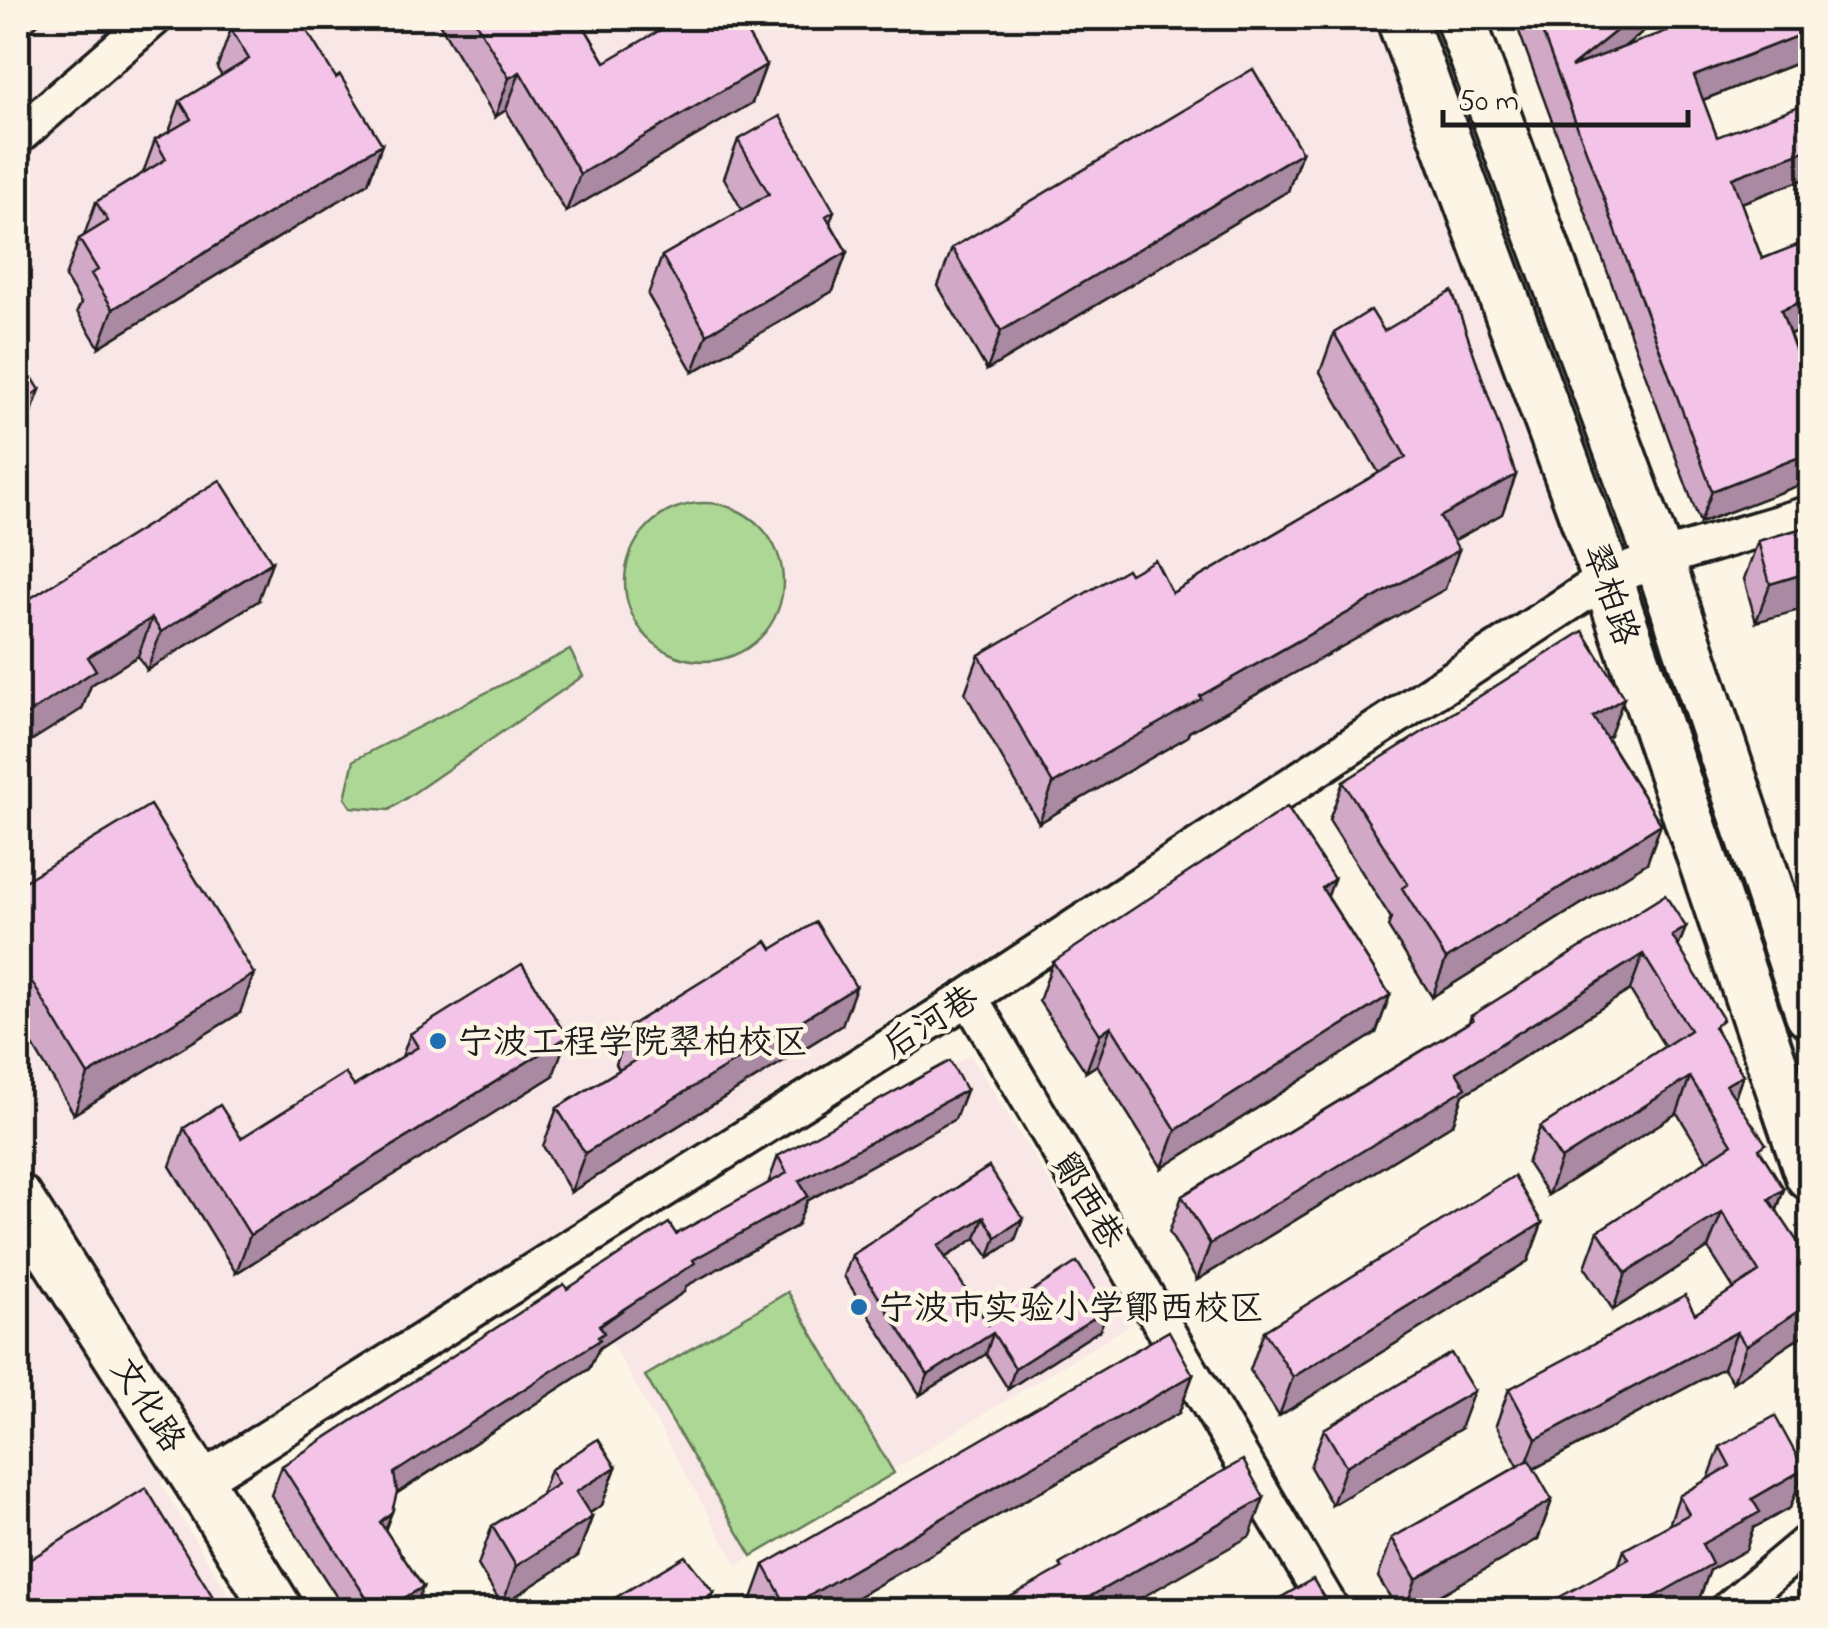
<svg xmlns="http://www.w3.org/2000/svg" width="1828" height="1628" font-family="'Indie Flower','LXGW WenKai TC',sans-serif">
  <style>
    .built { fill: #f9e6e6 }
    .green { fill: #add795; stroke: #647a58; stroke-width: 2.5 }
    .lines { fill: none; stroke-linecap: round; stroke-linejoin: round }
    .street-casing { stroke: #1c1c1c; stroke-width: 42 }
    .secondary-casing { stroke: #1c1c1c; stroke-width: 55 }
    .street { stroke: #fcf5e5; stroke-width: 35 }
    .secondary { stroke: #fcf5e5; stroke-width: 48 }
    .wall { fill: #d1a9c7; stroke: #1c1c1c; stroke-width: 2.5 }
    .shaded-wall { fill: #aa89a2; stroke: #1c1c1c; stroke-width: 2.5 }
    .building { fill: #f3c4e7; stroke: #1c1c1c; stroke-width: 2.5 }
    .poi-dot { fill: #1f6fb2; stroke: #fcf5e5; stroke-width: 4 }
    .labels { text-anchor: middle; stroke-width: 9; stroke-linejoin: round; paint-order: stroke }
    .street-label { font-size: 35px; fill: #1c1c1c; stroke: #fcf5e5 }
    .poi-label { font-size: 35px; fill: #1c1c1c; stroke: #fcf5e5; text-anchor: start }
  </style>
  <rect width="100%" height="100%" fill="#fcf5e5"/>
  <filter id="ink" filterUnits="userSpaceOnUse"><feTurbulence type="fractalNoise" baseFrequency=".01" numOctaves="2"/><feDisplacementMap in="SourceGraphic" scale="20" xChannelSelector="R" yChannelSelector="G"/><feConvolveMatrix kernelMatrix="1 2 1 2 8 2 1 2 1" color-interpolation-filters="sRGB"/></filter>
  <g filter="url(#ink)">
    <path class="built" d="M 18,18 L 1378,18 L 1581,552 L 1555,599 L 160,1483 L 238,1610 L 18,1610 Z
      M 970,1054 L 1136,1321 L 737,1565 L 583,1292 Z"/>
    <path class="green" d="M625 582a79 79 0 1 1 158 0a79 79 0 1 1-158 0Z
      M 570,650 L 583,676 L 389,810 L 351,807 L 345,798 L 354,760 Z
      M 788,1292 L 894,1473 L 752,1556 L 645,1376 Z"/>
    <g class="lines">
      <defs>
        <path id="street" d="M 18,136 L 154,18
          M 969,997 L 1331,1610
          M 199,1482 L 969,997 L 1607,578 L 1659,559 L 1810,514
          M 1728,1610 L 1810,1541"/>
        <path id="secondary" d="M 1401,18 L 1607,578 L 1810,1175
          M 1460,18 L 1659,559 L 1810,1013
          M 18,1199 L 199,1482 L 278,1610"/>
      </defs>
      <use href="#street" class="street-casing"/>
      <use href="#secondary" class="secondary-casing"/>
      <use href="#street" class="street"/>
      <use href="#secondary" class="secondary"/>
    </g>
    <path class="wall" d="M 436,18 L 579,18 L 605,62 L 766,65 L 752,103 L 566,212 L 506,110 L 495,117 Z
      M 985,18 L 1002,18 L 998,24 Z
      M 1514,18 L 1654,18 L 1651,25 L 1625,47 L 1810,18 L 1810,90 L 1800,62 L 1703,100 L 1717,137 L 1810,177 L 1741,203 L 1762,259 L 1810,240 L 1810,326 L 1790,334 L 1810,391 L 1810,481 L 1700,523 Z
      M 231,29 L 336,78 L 382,144 L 368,183 L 99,347 L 77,312 L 81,303 L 65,277 L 79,239 L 84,236 L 96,202 L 143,173 L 155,140 L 169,132 L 180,101 L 222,76 L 217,68 Z
      M 738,140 L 834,211 L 830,222 L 847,252 L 833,291 L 693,372 L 648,295 L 662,256 L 742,210 L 724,178 Z
      M 1302,152 L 1288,191 L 987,370 L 938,286 L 952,248 Z
      M 1384,331 L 1516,475 L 1502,514 L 1453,541 L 1445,589 L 1189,732 L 1187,737 L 1039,823 L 965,693 L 979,655 L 1130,574 L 1172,593 L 1379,473 L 1320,372 L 1334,333 Z
      M 1810,526 L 1756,622 L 1744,579 L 1758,541 Z
      M 258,601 L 147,670 L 138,656 L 91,685 L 82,709 L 18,606 Z
      M 1610,736 L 1607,738 L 1661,824 L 1647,863 L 1432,997 L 1388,927 L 1391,918 L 1329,820 L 1343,782 Z
      M 18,885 L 240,1013 L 74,1114 L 18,1021 Z
      M 1328,897 L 1390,995 L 1376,1033 L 1162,1168 L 1097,1065 L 1086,1072 L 1039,1001 L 1053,962 Z
      M 1686,927 L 1678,947 L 1718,1033 L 1743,1075 L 1735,1098 L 1762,1154 L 1784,1189 L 1777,1210 L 1803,1274 L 1810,1285 L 1810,1320 L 1805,1334 L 1733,1382 L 1723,1368 L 1534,1469 L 1552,1500 L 1538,1539 L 1414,1610 L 1398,1610 L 1378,1577 L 1392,1538 L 1518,1466 L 1496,1425 L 1509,1389 L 1695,1314 L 1734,1289 L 1708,1248 L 1613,1310 L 1585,1267 L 1598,1231 L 1707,1161 L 1677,1113 L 1548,1195 L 1527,1163 L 1540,1127 L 1665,1047 L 1630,990 L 1463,1095 L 1453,1124 L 1197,1280 L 1169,1232 L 1182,1196 L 1469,1022 L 1471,1016 Z
      M 772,949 L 842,1025 L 571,1192 L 543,1146 L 557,1108 L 619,1070 L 616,1064 L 630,1026 Z
      M 410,1034 L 553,1076 L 236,1273 L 170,1166 L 184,1128 L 241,1138 L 354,1086 L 402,1057 Z
      M 966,1090 L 955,1119 L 807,1201 L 797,1226 L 686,1286 L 684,1292 L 599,1348 L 589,1369 L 396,1494 L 385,1530 L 423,1587 L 414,1610 L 345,1610 L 271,1495 L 282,1466 L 567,1289 L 676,1234 L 768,1184 L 778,1156 Z
      M 989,1167 L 1015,1240 L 989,1257 L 976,1238 L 945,1258 L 986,1321 L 1100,1330 L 1008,1389 L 986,1354 L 920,1395 L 844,1276 L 852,1255 Z
      M 1542,1223 L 1528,1261 L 1279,1416 L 1250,1370 L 1264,1331 Z
      M 1193,1375 L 1179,1413 L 997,1516 L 835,1610 L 754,1610 L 750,1604 L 764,1565 Z
      M 1324,1429 L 1460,1429 L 1332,1505 L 1310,1467 Z
      M 1720,1447 L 1804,1469 L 1790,1508 L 1753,1528 L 1746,1550 L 1710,1570 L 1698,1602 L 1619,1564 L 1624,1550 L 1669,1525 L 1679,1496 L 1708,1479 Z
      M 616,1467 L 602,1505 L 590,1513 L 592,1517 L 578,1556 L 502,1605 L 478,1565 L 492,1526 L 541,1495 L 550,1470 Z"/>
    <path class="shaded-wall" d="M 20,18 L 44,18 L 18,44 L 18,20 Z
      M 1632,18 L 1654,18 L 1651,25 L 1566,94 L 1571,67 Z
      M 1810,31 L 1800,62 L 1682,108 L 1694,76 Z
      M 766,65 L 752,103 L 566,212 L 580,174 Z
      M 520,72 L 506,110 L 495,117 L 509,78 Z
      M 382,144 L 368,183 L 99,347 L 113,309 Z
      M 1810,149 L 1810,177 L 1720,211 L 1732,178 Z
      M 1302,152 L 1288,191 L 987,370 L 1001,331 Z
      M 847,252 L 833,291 L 693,372 L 707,334 Z
      M 1810,298 L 1810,326 L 1769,342 L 1781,310 Z
      M 32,372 L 22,401 L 40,390 L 26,428 L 18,433 L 18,403 Z
      M 1810,453 L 1810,481 L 1700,523 L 1712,491 Z
      M 1516,475 L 1502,514 L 1426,556 L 1440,517 Z
      M 1459,550 L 1445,589 L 1189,732 L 1187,737 L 1039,823 L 1053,784 L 1200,696 Z
      M 272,562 L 258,601 L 147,670 L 161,632 Z
      M 1810,572 L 1810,607 L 1756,622 L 1770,584 Z
      M 152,618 L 138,656 L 91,685 L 82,709 L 18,749 L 18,720 L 88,657 Z
      M 1624,698 L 1610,736 L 1579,755 L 1593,717 Z
      M 1661,824 L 1647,863 L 1432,997 L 1446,959 Z
      M 1334,879 L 1320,918 L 1322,888 Z
      M 1686,927 L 1672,963 L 1672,936 Z
      M 1643,954 L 1630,990 L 1463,1095 L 1453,1124 L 1197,1280 L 1210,1244 L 1456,1072 Z
      M 254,974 L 240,1013 L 74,1114 L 88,1075 Z
      M 856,987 L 842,1025 L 571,1192 L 585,1153 Z
      M 1390,995 L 1376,1033 L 1162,1168 L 1176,1130 Z
      M 1111,1026 L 1097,1065 L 1086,1072 L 1100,1034 Z
      M 567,1037 L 553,1076 L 236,1273 L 250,1235 Z
      M 1743,1075 L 1730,1111 L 1726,1085 Z
      M 1690,1077 L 1677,1113 L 1548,1195 L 1561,1159 Z
      M 966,1090 L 955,1119 L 807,1201 L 797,1226 L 686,1286 L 684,1292 L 599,1348 L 589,1369 L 383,1502 L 394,1473 L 693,1260 L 799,1181 Z
      M 1784,1189 L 1771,1225 L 1769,1199 Z
      M 1722,1212 L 1708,1248 L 1613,1310 L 1626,1273 Z
      M 984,1217 L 976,1238 L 930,1267 L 938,1246 Z
      M 1023,1219 L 1015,1240 L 989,1257 L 996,1237 Z
      M 1542,1223 L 1528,1261 L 1279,1416 L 1293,1377 Z
      M 1809,1259 L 1795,1295 L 1798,1266 Z
      M 1810,1303 L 1810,1320 L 1805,1334 L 1733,1382 L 1746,1346 Z
      M 1108,1309 L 1100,1330 L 1008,1389 L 1015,1368 Z
      M 1737,1332 L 1723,1368 L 1522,1475 L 1536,1439 Z
      M 993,1333 L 986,1354 L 920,1395 L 928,1375 Z
      M 1193,1375 L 1179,1413 L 997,1516 L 835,1610 L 787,1610 L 788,1608 L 1011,1478 Z
      M 1474,1391 L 1460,1429 L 1332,1505 L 1346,1466 Z
      M 616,1467 L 602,1505 L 562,1531 L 576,1492 Z
      M 1804,1469 L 1790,1508 L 1753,1528 L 1746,1550 L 1710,1570 L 1698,1602 L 1684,1610 L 1631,1610 L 1752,1499 Z
      M 1264,1498 L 1250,1536 L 1120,1610 L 1066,1610 Z
      M 1552,1500 L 1538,1539 L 1414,1610 L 1405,1610 L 1416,1579 Z
      M 392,1512 L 381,1541 L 380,1522 Z
      M 592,1517 L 578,1556 L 502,1605 L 516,1566 Z
      M 423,1587 L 414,1610 L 383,1610 Z
      M 714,1593 L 707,1610 L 686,1610 Z"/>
    <path class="building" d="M 250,18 L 276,18 L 277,19 L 299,18 L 336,78 L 340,75 L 382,144 L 113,309 L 91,274 L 98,270 L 79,239 L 108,221 L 96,202 L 166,159 L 155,140 L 191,119 L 180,101 L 249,59 L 231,29 Z
      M 473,18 L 579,18 L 605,62 L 681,18 L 738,18 L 766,65 L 580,174 L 520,72 L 509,78 Z
      M 1537,18 L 1632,18 L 1571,67 L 1701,18 L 1810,18 L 1810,31 L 1694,76 L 1717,137 L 1810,102 L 1810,149 L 1732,178 L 1762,259 L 1810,240 L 1810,298 L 1781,310 L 1810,391 L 1810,453 L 1712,491 Z
      M 1253,69 L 1302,152 L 1001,331 L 952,248 Z
      M 780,116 L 834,211 L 826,216 L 847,252 L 707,334 L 662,256 L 769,194 L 738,140 Z
      M 1452,291 L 1516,475 L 1440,517 L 1459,550 L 1200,696 L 1201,699 L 1053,784 L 979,655 L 1127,569 L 1130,574 L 1155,560 L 1172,593 L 1406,457 L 1334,333 L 1371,310 L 1384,331 Z
      M 18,349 L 32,372 L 30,374 L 40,390 L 18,403 Z
      M 220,480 L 272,562 L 161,632 L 152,618 L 88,657 L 96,670 L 18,720 L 18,606 Z
      M 1810,526 L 1810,572 L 1770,584 L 1758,541 Z
      M 1583,631 L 1624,698 L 1593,717 L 1661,824 L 1446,959 L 1402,888 L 1408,884 L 1343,782 Z
      M 150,805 L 254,974 L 88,1075 L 18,959 L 18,885 Z
      M 1287,807 L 1334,879 L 1322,888 L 1390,995 L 1176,1130 L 1111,1026 L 1100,1034 L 1053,962 Z
      M 1665,895 L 1686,927 L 1672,936 L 1723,1019 L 1714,1027 L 1743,1075 L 1726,1085 L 1766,1144 L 1759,1149 L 1784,1189 L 1769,1199 L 1809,1259 L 1798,1266 L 1810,1285 L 1810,1303 L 1746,1346 L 1737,1332 L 1536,1439 L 1509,1389 L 1685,1295 L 1695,1314 L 1759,1272 L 1722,1212 L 1626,1273 L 1598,1231 L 1732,1144 L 1690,1077 L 1561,1159 L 1540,1127 L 1690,1030 L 1643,954 L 1456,1072 L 1466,1088 L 1210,1244 L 1182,1196 L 1473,1020 L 1471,1016 Z
      M 816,922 L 856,987 L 585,1153 L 557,1108 L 647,1053 L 630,1026 L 767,941 L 772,949 Z
      M 522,964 L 567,1037 L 250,1235 L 184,1128 L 220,1105 L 241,1138 L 345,1073 L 354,1086 L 418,1047 L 410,1034 Z
      M 950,1061 L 966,1090 L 799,1181 L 808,1196 L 693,1260 L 695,1263 L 599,1325 L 604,1333 L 598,1337 L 600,1340 L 394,1473 L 397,1492 L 392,1512 L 380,1522 L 423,1587 L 383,1610 L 374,1610 L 282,1466 L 564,1284 L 567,1289 L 669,1223 L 676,1234 L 787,1173 L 778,1156 Z
      M 989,1167 L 1023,1219 L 996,1237 L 984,1217 L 938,1246 L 989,1326 L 986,1321 L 1077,1262 L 1108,1309 L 1015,1368 L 993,1333 L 928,1375 L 852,1255 Z
      M 1514,1176 L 1542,1223 L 1293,1377 L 1264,1331 Z
      M 1169,1331 L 1193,1375 L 1011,1478 L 788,1608 L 764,1565 Z
      M 1451,1353 L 1474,1391 L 1346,1466 L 1324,1429 Z
      M 1775,1416 L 1804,1469 L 1752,1499 L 1760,1512 L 1702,1544 L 1712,1564 L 1631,1610 L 1536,1610 L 1629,1559 L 1624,1550 L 1689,1514 L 1679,1496 L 1730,1466 L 1720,1447 Z
      M 598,1439 L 616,1467 L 576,1492 L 592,1517 L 516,1566 L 492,1526 L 558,1484 L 550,1470 Z
      M 1243,1460 L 1264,1498 L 1066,1610 L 987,1610 L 1062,1568 L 1060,1564 Z
      M 1529,1460 L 1552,1500 L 1416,1579 L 1392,1538 Z
      M 146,1488 L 221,1610 L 18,1610 L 18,1567 Z
      M 685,1556 L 714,1593 L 686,1610 L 595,1610 Z
      M 1313,1579 L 1331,1610 L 1259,1610 Z
      M 1810,1599 L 1810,1610 L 1789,1610 Z"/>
  </g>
  <g class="poi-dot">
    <circle cx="438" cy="1041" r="10"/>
    <circle cx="859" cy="1307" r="10"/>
  </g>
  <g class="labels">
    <g class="street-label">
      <text transform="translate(1612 594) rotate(71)" y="12">翠柏路</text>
      <text transform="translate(930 1021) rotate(-32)" y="12">后河巷</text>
      <text transform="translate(1089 1200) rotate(59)" y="12">鄮西巷</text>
      <text transform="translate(149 1404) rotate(57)" y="12">文化路</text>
    </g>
    <g class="poi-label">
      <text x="458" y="1053">宁波工程学院翠柏校区</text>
      <text x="879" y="1319">宁波市实验小学鄮西校区</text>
    </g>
  </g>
  <rect width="1828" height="1628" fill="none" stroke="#fcf5e5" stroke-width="60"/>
  <rect x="30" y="30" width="1768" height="1568" fill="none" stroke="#1c1c1c" stroke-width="4" filter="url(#ink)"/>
  <path d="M1443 110v15h245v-15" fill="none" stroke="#1c1c1c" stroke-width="5"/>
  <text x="1458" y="110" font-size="30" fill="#1c1c1c" stroke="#fcf5e5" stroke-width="8" paint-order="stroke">50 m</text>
</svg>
